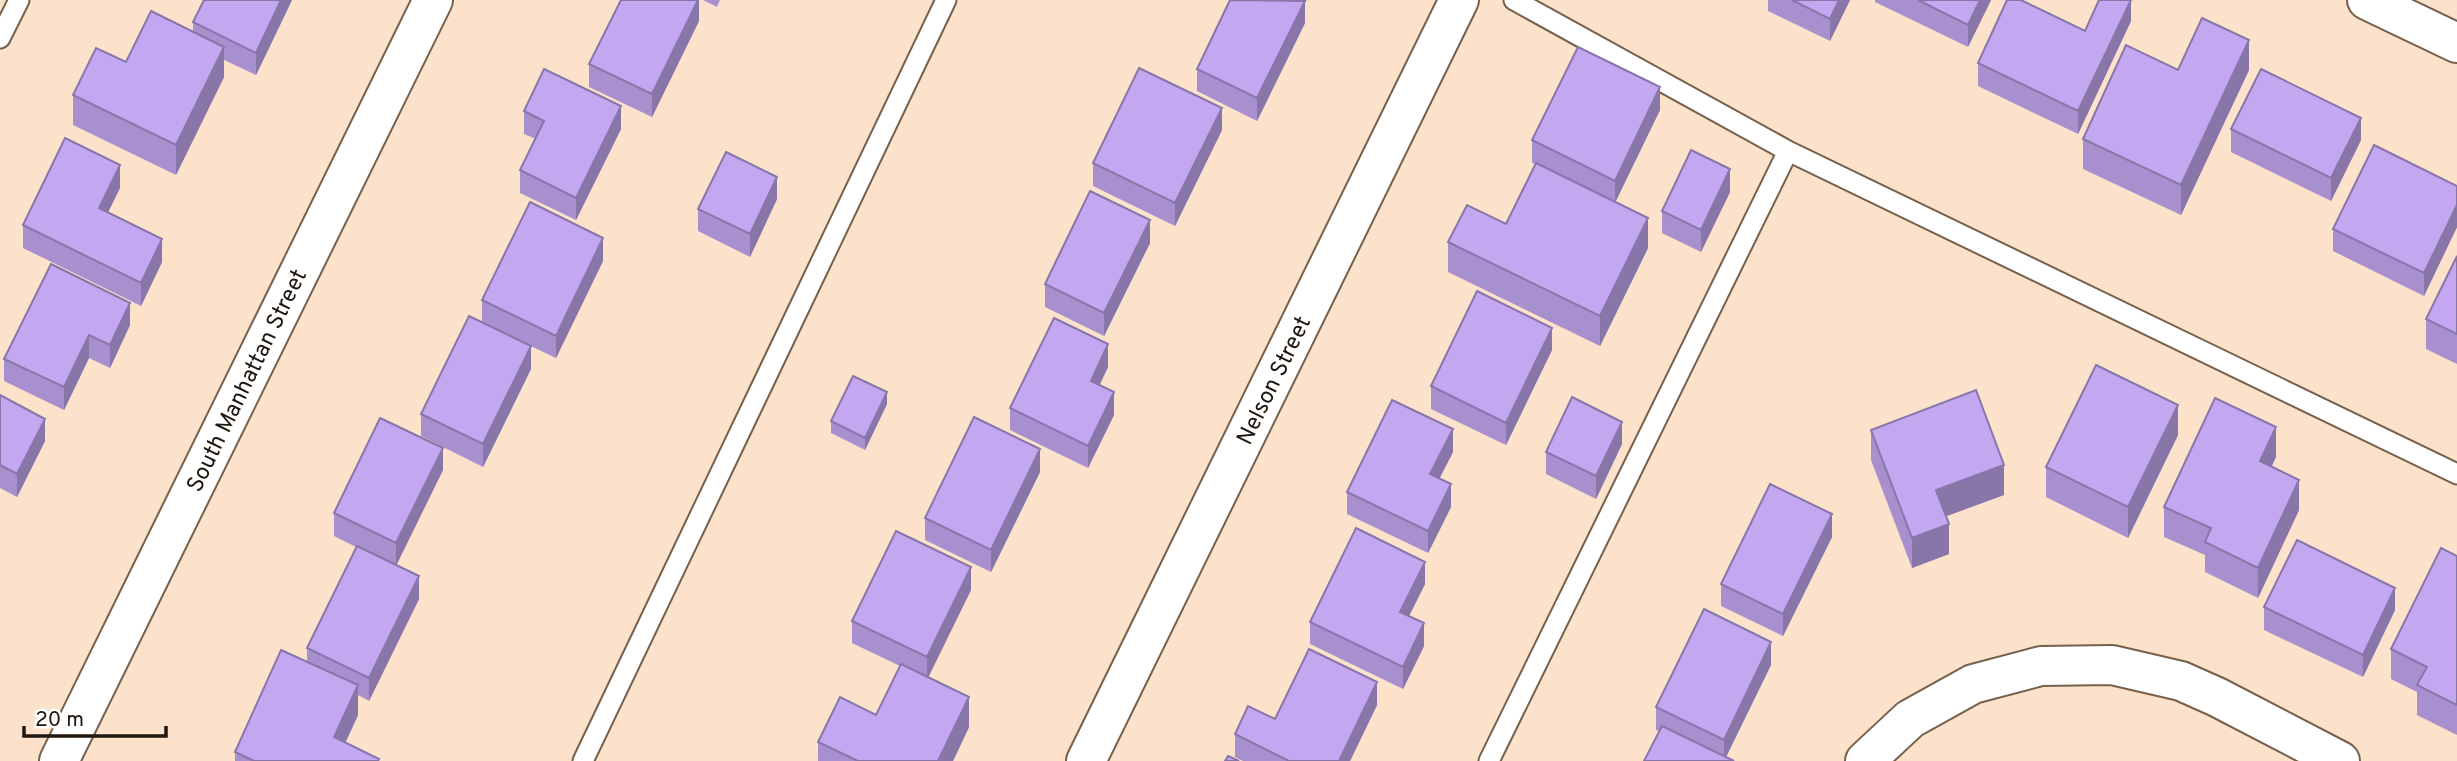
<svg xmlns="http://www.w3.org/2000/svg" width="2457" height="761" font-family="Overpass,sans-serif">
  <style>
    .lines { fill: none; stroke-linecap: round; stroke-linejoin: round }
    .lane-casing { stroke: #76604c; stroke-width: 23 }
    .street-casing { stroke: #76604c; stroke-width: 42 }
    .secondary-casing { stroke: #76604c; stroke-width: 42 }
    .lane { stroke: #fff; stroke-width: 19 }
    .street { stroke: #fff; stroke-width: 38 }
    .secondary { stroke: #fff; stroke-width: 38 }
    .wall { fill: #a890cf }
    .shaded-wall { fill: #8876a9 }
    .building { fill: #c3a8f1; stroke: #8876a9; stroke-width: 2 }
    .labels { text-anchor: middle; stroke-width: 5; stroke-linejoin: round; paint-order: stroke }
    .street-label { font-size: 23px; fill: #20170e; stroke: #fff }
  </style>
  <rect width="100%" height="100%" fill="#fce2cb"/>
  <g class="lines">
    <defs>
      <path id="lane" d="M 1514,0 L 1788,151 L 2457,474
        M 0,38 L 19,0
        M 583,761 L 946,0
        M 1489,761 L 1788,151"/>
      <path id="street" d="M 2367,0 L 2457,43
        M 59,761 L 433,0
        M 1865,761 L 1910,719 L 1973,684 L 2041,666 L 2112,665 L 2181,681 L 2217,697 L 2340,761"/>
      <path id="secondary" d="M 1086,761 L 1459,0"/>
    </defs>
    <use href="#lane" class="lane-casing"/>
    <use href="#street" class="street-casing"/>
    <use href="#secondary" class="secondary-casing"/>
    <use href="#lane" class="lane"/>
    <use href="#street" class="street"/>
    <use href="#secondary" class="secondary"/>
  </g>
  <path class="wall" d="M 292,0 L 256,75 L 224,60 L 224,77 L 176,175 L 73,125 L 73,95 L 126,62 L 193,32 L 193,22 Z
    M 699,0 L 699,21 L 652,117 L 589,87 L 589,64 Z
    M 703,0 L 720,0 L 717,7 Z
    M 1768,0 L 1850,0 L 1830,41 L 1768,11 Z
    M 1875,0 L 1991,0 L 1968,47 L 1875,2 Z
    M 2131,21 L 2078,134 L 1978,86 L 1978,63 L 2085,31 Z
    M 1305,23 L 1257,121 L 1197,91 L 1197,69 Z
    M 2178,70 L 2249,70 L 2181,215 L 2083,169 L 2083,139 Z
    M 1660,110 L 1615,202 L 1648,248 L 1600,346 L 1448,272 L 1448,242 L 1506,224 L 1535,164 L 1532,163 L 1532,140 Z
    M 524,111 L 621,129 L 576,220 L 520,193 L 520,170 L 536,139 L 524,134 Z
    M 2231,129 L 2361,140 L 2331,201 L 2231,152 Z
    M 1222,130 L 1175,226 L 1093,186 L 1093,163 Z
    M 2457,186 L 2457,227 L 2424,296 L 2333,251 L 2333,229 Z
    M 120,188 L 107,213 L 162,262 L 141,306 L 23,248 L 23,225 Z
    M 1730,192 L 1701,252 L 1662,233 L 1662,211 Z
    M 777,199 L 750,257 L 698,231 L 698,209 Z
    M 1150,243 L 1104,336 L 1045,307 L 1045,284 Z
    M 2457,256 L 2457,364 L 2426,349 L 2426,319 Z
    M 603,261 L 556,358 L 482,323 L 482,300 Z
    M 51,264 L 130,325 L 110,368 L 89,358 L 64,410 L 4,381 L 4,359 Z
    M 1552,350 L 1506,445 L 1431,409 L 1431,386 Z
    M 1108,367 L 1099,385 L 1114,415 L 1088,468 L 1010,430 L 1010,408 Z
    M 531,369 L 483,467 L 421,436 L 421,414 Z
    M 0,395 L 45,441 L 17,497 L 0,488 Z
    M 887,404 L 865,450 L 831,433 L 831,421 Z
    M 1871,430 L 2004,495 L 1946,516 L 1949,554 L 1912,568 L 1871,460 Z
    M 2178,435 L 2128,538 L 2046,497 L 2046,467 Z
    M 1622,444 L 1596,499 L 1546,474 L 1546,452 Z
    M 1453,452 L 1439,479 L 1451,507 L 1428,553 L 1347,514 L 1347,492 Z
    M 2276,457 L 2271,467 L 2299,510 L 2258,598 L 2205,572 L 2205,555 L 2164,537 L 2164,507 Z
    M 443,470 L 396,565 L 419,599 L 369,701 L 358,695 L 358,715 L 345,743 L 379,761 L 235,761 L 235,752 L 307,661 L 307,648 L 356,547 L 334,536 L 334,513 Z
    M 1040,472 L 991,572 L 925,540 L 925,518 Z
    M 1832,537 L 1783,636 L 1721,606 L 1721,584 Z
    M 2457,556 L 2457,735 L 2417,715 L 2417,692 L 2391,679 L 2391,649 Z
    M 1425,584 L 1409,616 L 1424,646 L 1403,689 L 1310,644 L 1310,622 Z
    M 971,590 L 928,677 L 969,727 L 953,761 L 818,761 L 818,742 L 876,715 L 900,666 L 852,643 L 852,621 Z
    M 2264,607 L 2395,610 L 2363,677 L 2264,630 Z
    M 1771,665 L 1726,757 L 1656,730 L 1656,707 Z
    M 1377,705 L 1350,761 L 1243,761 L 1235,757 L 1235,734 L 1275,719 Z"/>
  <path class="shaded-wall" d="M 281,0 L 292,0 L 256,75 L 256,53 Z
    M 698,0 L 699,0 L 699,21 L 652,117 L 652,94 Z
    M 1839,0 L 1850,0 L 1830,41 L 1830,19 Z
    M 1980,0 L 1991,0 L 1968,47 L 1968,25 Z
    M 2131,0 L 2131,21 L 2078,134 L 2078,111 Z
    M 1305,1 L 1305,23 L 1257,121 L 1257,98 Z
    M 2249,40 L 2249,70 L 2181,215 L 2181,185 Z
    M 224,47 L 224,77 L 176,175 L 176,145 Z
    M 1660,87 L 1660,110 L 1615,203 L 1615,181 Z
    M 621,106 L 621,129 L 576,220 L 576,198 Z
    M 1222,108 L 1222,130 L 1175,226 L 1175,203 Z
    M 2361,118 L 2361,140 L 2331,201 L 2331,178 Z
    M 120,165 L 120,188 L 99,231 L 99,208 Z
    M 1730,169 L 1730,192 L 1701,252 L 1701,230 Z
    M 777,177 L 777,199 L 750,257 L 750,234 Z
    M 2457,205 L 2457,227 L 2424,296 L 2424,273 Z
    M 1648,218 L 1648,248 L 1600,346 L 1600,316 Z
    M 1150,220 L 1150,243 L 1104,336 L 1104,313 Z
    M 603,238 L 603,261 L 556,358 L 556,336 Z
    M 162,239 L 162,262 L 141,306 L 141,283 Z
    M 130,303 L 130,325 L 110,368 L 110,345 Z
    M 1552,328 L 1552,350 L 1506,445 L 1506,423 Z
    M 89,335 L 89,358 L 64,410 L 64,387 Z
    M 1108,344 L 1108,367 L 1091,404 L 1091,381 Z
    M 531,346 L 531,369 L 483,467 L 483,444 Z
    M 887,392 L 887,404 L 865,450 L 865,438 Z
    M 1114,392 L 1114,415 L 1088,468 L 1088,446 Z
    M 2178,405 L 2178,435 L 2128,538 L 2128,507 Z
    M 45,419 L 45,441 L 17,497 L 17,474 Z
    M 1622,422 L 1622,444 L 1596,499 L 1596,476 Z
    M 2276,427 L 2276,457 L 2260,492 L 2260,461 Z
    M 1453,429 L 1453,452 L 1430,497 L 1430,474 Z
    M 443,448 L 443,470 L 396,566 L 396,543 Z
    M 1040,449 L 1040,472 L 991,572 L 991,550 Z
    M 2004,465 L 2004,495 L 1936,520 L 1936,490 Z
    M 2299,480 L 2299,510 L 2258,598 L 2258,568 Z
    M 1451,484 L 1451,507 L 1428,553 L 1428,531 Z
    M 1832,514 L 1832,537 L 1783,636 L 1783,614 Z
    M 1949,524 L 1949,554 L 1912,568 L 1912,538 Z
    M 1425,562 L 1425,584 L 1400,634 L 1400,612 Z
    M 971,567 L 971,590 L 927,680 L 927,657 Z
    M 419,576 L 419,599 L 369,701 L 369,678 Z
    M 2395,588 L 2395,610 L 2363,677 L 2363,655 Z
    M 1424,623 L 1424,646 L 1403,689 L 1403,667 Z
    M 1771,642 L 1771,665 L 1724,761 L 1724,740 Z
    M 1377,682 L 1377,705 L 1350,761 L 1339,761 Z
    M 358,685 L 358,715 L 337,761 L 334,737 Z
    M 969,697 L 969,727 L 953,761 L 938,761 Z"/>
  <path class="building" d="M 204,0 L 281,0 L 256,53 L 193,22 Z
    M 621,0 L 698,0 L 652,94 L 589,64 Z
    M 1230,0 L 1305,1 L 1257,98 L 1197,69 Z
    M 1792,0 L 1839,0 L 1830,19 Z
    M 1918,0 L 1980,0 L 1968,25 Z
    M 2007,0 L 2021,0 L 2085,31 L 2099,0 L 2131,0 L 2078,111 L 1978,63 Z
    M 151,11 L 224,47 L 176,145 L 73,95 L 96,48 L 126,62 Z
    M 2202,18 L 2249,40 L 2181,185 L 2083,139 L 2126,45 L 2178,70 Z
    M 1578,47 L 1660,87 L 1615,181 L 1532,140 Z
    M 1139,68 L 1222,108 L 1175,203 L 1093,163 Z
    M 544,69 L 621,106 L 576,198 L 520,170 L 544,121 L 524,111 Z
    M 2261,69 L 2361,118 L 2331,178 L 2231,129 Z
    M 65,138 L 120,165 L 99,208 L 162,239 L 141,283 L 23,225 Z
    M 2374,145 L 2457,186 L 2457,205 L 2424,273 L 2333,229 Z
    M 1691,150 L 1730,169 L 1701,230 L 1662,211 Z
    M 726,152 L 777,177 L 750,234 L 698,209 Z
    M 1536,163 L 1648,218 L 1600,316 L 1448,242 L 1467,205 L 1506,224 Z
    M 1090,191 L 1150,220 L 1104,313 L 1045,284 Z
    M 530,202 L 603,238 L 556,336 L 482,300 Z
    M 2457,256 L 2457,334 L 2426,319 Z
    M 51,264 L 130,303 L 110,345 L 89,335 L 64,387 L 4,359 Z
    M 1477,291 L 1552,328 L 1506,423 L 1431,386 Z
    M 469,316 L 531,346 L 483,444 L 421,414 Z
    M 1054,318 L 1108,344 L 1091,381 L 1114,392 L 1088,446 L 1010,408 Z
    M 2096,365 L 2178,405 L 2128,507 L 2046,467 Z
    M 853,376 L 887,392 L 865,438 L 831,421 Z
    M 1976,390 L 2004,465 L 1936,490 L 1949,524 L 1912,538 L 1871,430 Z
    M 0,395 L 45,419 L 17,474 L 0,465 Z
    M 1572,397 L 1622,422 L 1596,476 L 1546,452 Z
    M 2215,398 L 2276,427 L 2260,461 L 2299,480 L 2258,568 L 2205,542 L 2211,528 L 2164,507 Z
    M 1392,400 L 1453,429 L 1430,474 L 1451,484 L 1428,531 L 1347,492 Z
    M 974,417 L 1040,449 L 991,550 L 925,518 Z
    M 380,418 L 443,448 L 396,543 L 334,513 Z
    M 1770,484 L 1832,514 L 1783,614 L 1721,584 Z
    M 1356,528 L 1425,562 L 1400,612 L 1424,623 L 1403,667 L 1310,622 Z
    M 896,531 L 971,567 L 927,657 L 852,621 Z
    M 2297,540 L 2395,588 L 2363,655 L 2264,607 Z
    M 357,546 L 419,576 L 369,678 L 307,648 Z
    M 2441,548 L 2457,556 L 2457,705 L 2417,685 L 2427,667 L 2391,649 Z
    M 1704,609 L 1771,642 L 1724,740 L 1656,707 Z
    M 1309,649 L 1377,682 L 1339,761 L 1289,761 L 1235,734 L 1248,706 L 1275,719 Z
    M 281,650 L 358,685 L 334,737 L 379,759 L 378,761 L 254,761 L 235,752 Z
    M 901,664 L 969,697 L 938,761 L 858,761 L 818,742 L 840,697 L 876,715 Z
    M 1662,726 L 1734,761 L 1644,761 Z
    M 1228,756 L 1239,761 L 1225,761 Z"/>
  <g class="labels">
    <g class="street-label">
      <text transform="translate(246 380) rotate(-64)" y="8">South Manhattan Street</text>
      <text transform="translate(1273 380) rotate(-64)" y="8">Nelson Street</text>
    </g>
  </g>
  <path d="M24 726v10h142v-10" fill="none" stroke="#20170e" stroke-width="3.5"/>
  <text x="35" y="726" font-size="21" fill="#20170e" stroke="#ffffff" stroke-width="5" paint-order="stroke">20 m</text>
</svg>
